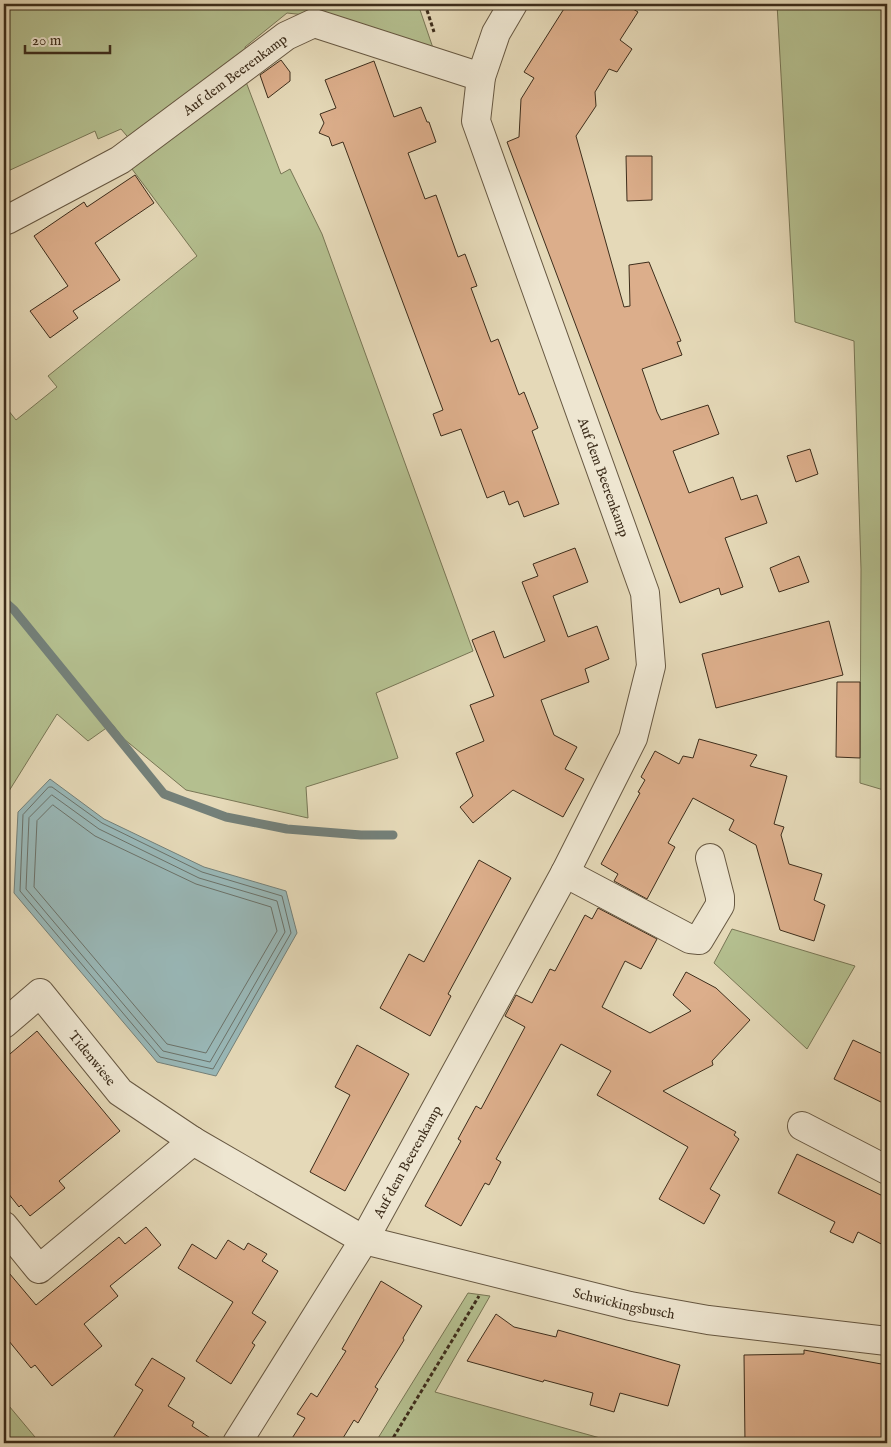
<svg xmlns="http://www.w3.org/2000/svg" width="891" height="1447" font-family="'IM FELL English',serif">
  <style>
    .green { fill: #b4bf8f; stroke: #787655 }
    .water { fill: #99b8b8; stroke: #748079 }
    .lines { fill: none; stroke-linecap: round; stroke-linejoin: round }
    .shore { stroke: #6b726a; stroke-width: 1 }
    .stream { stroke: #748079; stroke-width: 9 }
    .building { fill: #dcae8b; stroke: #3d2d1b }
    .minor-casing { stroke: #675842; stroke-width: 30 }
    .path { stroke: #3d2d1b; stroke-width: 3; stroke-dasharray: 4 2.5; stroke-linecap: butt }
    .minor { stroke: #eee6d1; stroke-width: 28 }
    .labels { text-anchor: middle; stroke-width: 4; stroke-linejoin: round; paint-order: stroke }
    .street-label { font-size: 14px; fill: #3d2d1b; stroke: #eee6d1 }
  </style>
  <rect width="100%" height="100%" fill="#e5d9b8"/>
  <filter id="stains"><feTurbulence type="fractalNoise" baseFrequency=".004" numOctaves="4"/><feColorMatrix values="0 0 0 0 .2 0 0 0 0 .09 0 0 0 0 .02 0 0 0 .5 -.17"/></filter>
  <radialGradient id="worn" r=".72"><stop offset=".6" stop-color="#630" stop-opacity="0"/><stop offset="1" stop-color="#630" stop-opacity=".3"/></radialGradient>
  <path class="green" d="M 4,4 L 418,4 L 433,48 L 342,19 L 287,13 L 245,47 L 247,55 L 132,142 L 121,129 L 98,139 L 95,131 L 8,171 L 4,169 Z
    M 777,4 L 887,4 L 887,791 L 860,783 L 861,569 L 854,341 L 795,322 Z
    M 243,74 L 281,174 L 290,169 L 322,234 L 473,651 L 376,693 L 398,758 L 306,787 L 308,818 L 186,790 L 124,739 L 112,724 L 88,741 L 57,714 L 4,799 L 4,405 L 16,420 L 57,387 L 48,376 L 197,256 L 129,165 Z
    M 732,929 L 855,966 L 807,1049 L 714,963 Z
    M 468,1293 L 490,1296 L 435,1392 L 618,1443 L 375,1443 Z
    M 4,1400 L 40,1443 L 4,1443 Z"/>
  <path class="water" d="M 50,779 L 104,819 L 204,867 L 286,891 L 297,933 L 216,1076 L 157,1062 L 14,893 L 18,812 Z"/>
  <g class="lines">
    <path class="shore" d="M 49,787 L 52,787 L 102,823 L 202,872 L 282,896 L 291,933 L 213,1069 L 160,1057 L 20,891 L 23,815 Z
      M 52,795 L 99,829 L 199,878 L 277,901 L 285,932 L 210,1062 L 163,1051 L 26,889 L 29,818 Z
      M 53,805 L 95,836 L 196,884 L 271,907 L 277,931 L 206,1053 L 167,1044 L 34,887 L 37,821 Z"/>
    <path class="stream" d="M 4,601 L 14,610 L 164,794 L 226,817 L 287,829 L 361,835 L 393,835"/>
  </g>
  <path class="building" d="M 567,4 L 625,4 L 638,12 L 620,40 L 632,49 L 617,72 L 609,69 L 595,92 L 596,106 L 576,136 L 624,307 L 630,306 L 629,265 L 649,262 L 681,341 L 677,342 L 682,355 L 642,369 L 657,412 L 661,420 L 708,405 L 719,434 L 673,451 L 689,493 L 733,477 L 741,500 L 757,495 L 767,523 L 725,538 L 743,587 L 721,595 L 719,588 L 680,603 L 507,142 L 519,137 L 521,99 L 534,78 L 524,72 Z
    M 281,60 L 290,72 L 290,81 L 268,98 L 260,75 Z
    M 374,61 L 394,117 L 421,107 L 427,122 L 429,122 L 436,142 L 408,153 L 425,199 L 436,195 L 458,257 L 465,254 L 477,286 L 471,288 L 491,342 L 498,339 L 519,395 L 524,392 L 538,428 L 532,431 L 559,504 L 524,517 L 518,501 L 509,505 L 504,491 L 487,498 L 461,429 L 441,436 L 433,414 L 443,410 L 343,142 L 332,146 L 329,137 L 319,133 L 324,123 L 320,114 L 336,108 L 325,80 Z
    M 626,156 L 652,156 L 652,200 L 627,201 Z
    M 135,175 L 154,203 L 95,243 L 120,280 L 73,311 L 78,318 L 50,338 L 30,311 L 68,286 L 34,236 L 84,202 L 87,207 Z
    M 810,449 L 818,474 L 796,482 L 787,456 Z
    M 575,548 L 588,582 L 553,596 L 568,637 L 597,626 L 609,659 L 585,669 L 589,682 L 541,700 L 554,735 L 577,747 L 565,769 L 584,779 L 563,817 L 513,790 L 473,823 L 460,807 L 473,796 L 456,753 L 484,741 L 470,705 L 494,696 L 472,640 L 494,631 L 504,658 L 545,641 L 522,582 L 538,576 L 533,564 Z
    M 799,556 L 809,582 L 779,592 L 770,568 Z
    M 829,621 L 843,675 L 716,708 L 702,654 Z
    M 837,682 L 860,682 L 860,758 L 836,757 Z
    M 699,739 L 757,755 L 750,766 L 787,776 L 774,824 L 784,827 L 781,835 L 789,864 L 822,874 L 814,900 L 825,905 L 814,941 L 780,930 L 756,845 L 729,830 L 734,820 L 693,798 L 668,843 L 675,847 L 647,899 L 614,881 L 618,874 L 601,864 L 640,793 L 638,792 L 645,780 L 641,777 L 655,751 L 679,764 L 683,756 L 693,758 Z
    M 479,860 L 511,878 L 448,994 L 451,996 L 430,1036 L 380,1008 L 409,954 L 424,962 Z
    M 598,908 L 657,939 L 641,969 L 625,961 L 602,1007 L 650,1033 L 691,1011 L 673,995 L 686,972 L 716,988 L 750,1020 L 712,1061 L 713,1065 L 663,1091 L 736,1132 L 734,1135 L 739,1139 L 710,1189 L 720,1195 L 704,1224 L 659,1199 L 688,1147 L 597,1095 L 611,1071 L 561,1044 L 496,1159 L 501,1162 L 489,1185 L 485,1183 L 461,1226 L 425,1206 L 461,1141 L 458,1139 L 476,1106 L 481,1109 L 525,1027 L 505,1016 L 516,995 L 532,1003 L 550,969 L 555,971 L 585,915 L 592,919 Z
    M 37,1031 L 120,1131 L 59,1181 L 65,1188 L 30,1216 L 21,1205 L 19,1207 L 4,1188 L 4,1059 Z
    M 853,1040 L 887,1056 L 887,1105 L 834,1079 Z
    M 357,1045 L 409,1074 L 345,1191 L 310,1172 L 350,1095 L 335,1087 Z
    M 797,1154 L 887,1198 L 887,1247 L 858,1232 L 853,1243 L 830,1232 L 835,1222 L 778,1193 Z
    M 146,1227 L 161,1245 L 110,1286 L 118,1296 L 84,1324 L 102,1346 L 52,1386 L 35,1365 L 31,1368 L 4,1335 L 4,1267 L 36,1305 L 119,1237 L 125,1244 Z
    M 228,1240 L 244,1250 L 248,1243 L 267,1254 L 262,1261 L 278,1271 L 252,1313 L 266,1322 L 252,1343 L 255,1345 L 231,1384 L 196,1361 L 233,1302 L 178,1268 L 192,1244 L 216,1259 Z
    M 381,1281 L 422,1306 L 403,1338 L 404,1340 L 375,1387 L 378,1389 L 358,1423 L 354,1420 L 340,1443 L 289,1443 L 305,1418 L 297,1414 L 311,1393 L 317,1397 L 346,1351 L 342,1349 Z
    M 496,1314 L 514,1327 L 556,1337 L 558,1330 L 680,1365 L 668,1406 L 620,1393 L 614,1412 L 590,1405 L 593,1393 L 544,1380 L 543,1382 L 467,1361 Z
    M 804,1350 L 887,1365 L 887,1443 L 745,1443 L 744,1355 L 804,1354 Z
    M 152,1358 L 185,1378 L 168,1406 L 194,1422 L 192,1426 L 218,1443 L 110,1443 L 143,1390 L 135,1385 Z"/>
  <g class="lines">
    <defs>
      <g id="minor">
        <path id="s1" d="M 7,220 L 120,160 L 286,36 L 314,23 L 481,77"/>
        <path d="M 565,873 L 690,939 L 699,940 L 720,905 L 720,897 L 710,858"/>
        <path id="s2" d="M 4,1024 L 40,993 L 120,1092 L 193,1141 L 364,1240 L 630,1306 L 708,1320 L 887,1341"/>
        <path d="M 802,1126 L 887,1170"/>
        <path d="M 4,1226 L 39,1269 L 193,1141"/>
        <path id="s3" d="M 237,1443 L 364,1240 L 565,873 L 633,738 L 651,666 L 645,593 L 476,121 L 481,77 L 496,33 L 513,4"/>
      </g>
    </defs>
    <use href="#minor" class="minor-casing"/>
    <path class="path" d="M 425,4 L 434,32
      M 390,1443 L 479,1296"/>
    <use href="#minor" class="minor"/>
  </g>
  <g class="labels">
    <g class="street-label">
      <text dy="5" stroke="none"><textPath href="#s1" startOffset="271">Auf dem Beerenkamp</textPath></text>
      <text transform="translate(604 477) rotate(70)" y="5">Auf dem Beerenkamp</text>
      <text dy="5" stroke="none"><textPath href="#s2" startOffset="131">Tidenwiese</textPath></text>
      <text dy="5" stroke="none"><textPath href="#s3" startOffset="329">Auf dem Beerenkamp</textPath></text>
      <text dy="5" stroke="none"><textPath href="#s2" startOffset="728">Schwickingsbusch</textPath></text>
    </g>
  </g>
  <rect width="891" height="1447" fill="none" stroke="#e5d9b8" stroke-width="20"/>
  <rect x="5" y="5" width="881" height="1437" fill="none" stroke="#3d2d1b" stroke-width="2.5"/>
  <rect x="10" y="10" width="871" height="1427" fill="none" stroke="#3d2d1b"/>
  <path d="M25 45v8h85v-8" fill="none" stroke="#3d2d1b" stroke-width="2.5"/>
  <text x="32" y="45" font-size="15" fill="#3d2d1b" stroke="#eee6d1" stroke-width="4" paint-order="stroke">20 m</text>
  <rect width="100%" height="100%" filter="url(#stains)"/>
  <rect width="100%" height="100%" fill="url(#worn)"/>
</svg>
